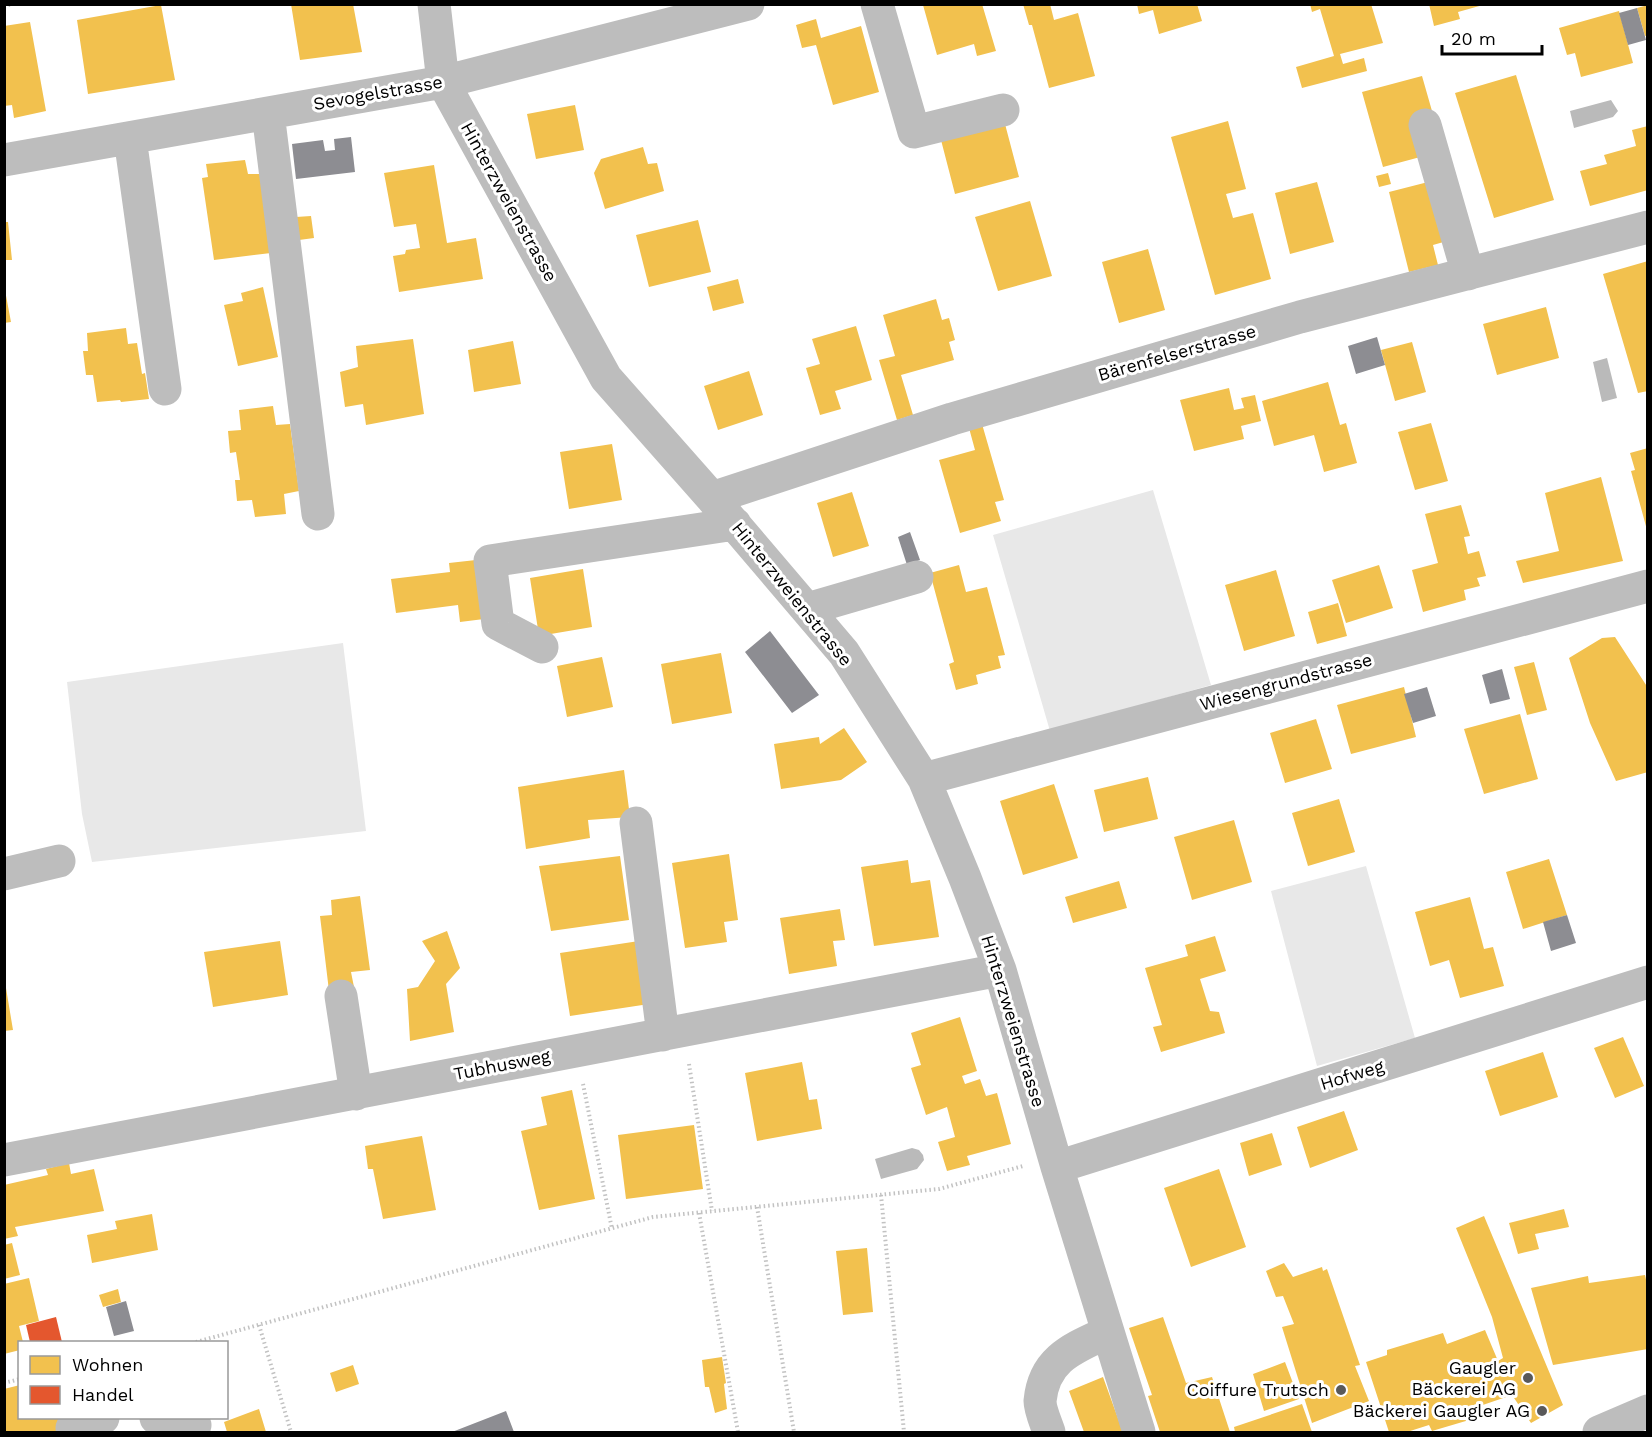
<svg xmlns="http://www.w3.org/2000/svg" width="1652" height="1437" font-family="'Work Sans',sans-serif">
  <style>
    .green { fill: #e8e8e8 }
    .water { fill: #bababa }
    .homes { fill: #f2c14e }
    .shops { fill: #e4572e }
    .industry { fill: #8d8d92 }
    .lines { fill: none; stroke-linecap: round; stroke-linejoin: round }
    .path { stroke: #c2c2c2; stroke-width: 4; stroke-dasharray: 1.5 3; stroke-linecap: butt }
    .minor { stroke: #bdbdbd; stroke-width: 33 }
    .poi-dot { fill: #595959; stroke: #fff; stroke-width: 2 }
    .labels { text-anchor: middle; stroke-width: 6; stroke-linejoin: round; paint-order: stroke }
    .street-label { font-size: 18px; fill: #000; stroke: #fff }
    .poi-label { font-size: 18px; fill: #000; stroke: #fff; text-anchor: end }
  </style>
  <rect width="100%" height="100%" fill="#fff"/>
  <path class="green" d="M 1153,490 L 1211,685 L 1050,731 L 993,535 Z
    M 343,643 L 366,831 L 92,862 L 82,814 L 67,682 Z
    M 1366,866 L 1415,1038 L 1317,1066 L 1271,891 Z"/>
  <path class="water" d="M 1611,100 L 1618,111 L 1613,117 L 1574,128 L 1570,111 Z
    M 1607,358 L 1617,398 L 1602,402 L 1593,362 Z
    M 912,1148 L 919,1150 L 923,1155 L 924,1160 L 917,1169 L 881,1179 L 875,1159 Z"/>
  <path class="homes" d="M 291,4 L 353,4 L 362,52 L 300,60 Z
    M 982,4 L 996,51 L 977,56 L 974,44 L 937,55 L 923,5 Z
    M 1023,4 L 1050,4 L 1054,20 L 1078,13 L 1095,76 L 1049,88 L 1032,25 L 1029,25 Z
    M 1137,4 L 1197,4 L 1202,21 L 1159,34 L 1153,10 L 1139,14 Z
    M 1310,4 L 1371,4 L 1383,43 L 1340,54 L 1343,64 L 1364,58 L 1367,71 L 1302,88 L 1296,67 L 1334,56 L 1320,9 L 1312,12 Z
    M 1429,4 L 1483,4 L 1483,5 L 1458,12 L 1460,19 L 1434,26 Z
    M 161,5 L 175,80 L 88,94 L 77,20 Z
    M 1648,5 L 1648,35 L 1645,36 L 1637,8 Z
    M 1619,11 L 1633,63 L 1581,77 L 1575,53 L 1567,55 L 1559,28 Z
    M 816,19 L 821,38 L 861,26 L 879,92 L 833,105 L 816,45 L 802,48 L 796,25 Z
    M 30,22 L 46,111 L 14,118 L 12,105 L 4,106 L 4,26 Z
    M 1516,75 L 1554,200 L 1494,218 L 1455,93 Z
    M 1422,76 L 1434,118 L 1424,156 L 1383,167 L 1362,92 Z
    M 575,105 L 584,150 L 536,159 L 527,114 Z
    M 1228,121 L 1246,189 L 1226,194 L 1233,218 L 1253,213 L 1271,279 L 1215,295 L 1171,137 Z
    M 1005,124 L 1019,177 L 955,194 L 941,140 Z
    M 1648,126 L 1648,190 L 1590,206 L 1580,171 L 1607,164 L 1604,155 L 1636,146 L 1632,130 Z
    M 643,147 L 648,164 L 657,163 L 664,191 L 605,209 L 594,173 L 601,159 Z
    M 245,160 L 248,174 L 262,174 L 271,253 L 214,260 L 202,178 L 208,177 L 206,164 Z
    M 434,165 L 447,243 L 476,238 L 483,279 L 399,292 L 393,256 L 405,254 L 406,250 L 420,248 L 416,224 L 394,227 L 384,173 Z
    M 1388,173 L 1391,184 L 1379,187 L 1376,176 Z
    M 1432,181 L 1447,241 L 1433,245 L 1438,265 L 1409,272 L 1389,192 Z
    M 1317,182 L 1334,242 L 1290,254 L 1275,193 Z
    M 1030,201 L 1052,276 L 998,291 L 975,217 Z
    M 311,216 L 314,238 L 299,240 L 296,217 Z
    M 698,220 L 711,272 L 649,287 L 636,235 Z
    M 4,222 L 8,222 L 12,260 L 4,260 Z
    M 1148,249 L 1165,310 L 1119,323 L 1102,262 Z
    M 1648,261 L 1648,391 L 1638,393 L 1603,274 Z
    M 738,279 L 744,303 L 713,311 L 707,287 Z
    M 4,285 L 11,322 L 4,323 Z
    M 263,287 L 278,357 L 238,366 L 224,305 L 243,301 L 241,293 Z
    M 936,299 L 942,320 L 949,318 L 955,340 L 949,342 L 954,360 L 901,375 L 913,415 L 897,420 L 879,360 L 895,356 L 883,315 Z
    M 1546,307 L 1559,358 L 1497,375 L 1483,324 Z
    M 856,326 L 872,380 L 835,391 L 841,409 L 820,415 L 806,368 L 820,364 L 812,339 Z
    M 126,328 L 128,344 L 137,343 L 142,374 L 145,373 L 149,399 L 121,402 L 120,400 L 97,402 L 93,375 L 86,375 L 83,351 L 88,351 L 87,333 Z
    M 413,339 L 424,414 L 366,425 L 363,404 L 345,407 L 340,372 L 358,367 L 356,346 Z
    M 513,341 L 521,384 L 474,392 L 468,350 Z
    M 1412,342 L 1426,392 L 1395,401 L 1381,350 Z
    M 749,371 L 763,415 L 718,430 L 704,386 Z
    M 1328,382 L 1340,425 L 1346,423 L 1357,463 L 1324,472 L 1314,435 L 1274,446 L 1262,401 Z
    M 1229,388 L 1234,410 L 1244,408 L 1241,398 L 1255,395 L 1261,421 L 1241,426 L 1244,439 L 1194,451 L 1180,400 Z
    M 273,406 L 276,425 L 290,424 L 299,491 L 284,494 L 286,514 L 255,517 L 252,500 L 237,501 L 235,480 L 240,480 L 236,452 L 230,453 L 228,431 L 241,430 L 239,410 Z
    M 1431,423 L 1448,481 L 1415,490 L 1398,432 Z
    M 982,424 L 1004,500 L 995,502 L 1001,521 L 960,533 L 939,460 L 975,450 L 969,428 Z
    M 612,444 L 622,500 L 569,509 L 560,452 Z
    M 1648,448 L 1648,530 L 1647,530 L 1631,471 L 1635,470 L 1630,453 Z
    M 1601,477 L 1623,561 L 1523,583 L 1516,561 L 1559,551 L 1545,493 Z
    M 852,492 L 869,546 L 833,557 L 817,503 Z
    M 1461,505 L 1470,536 L 1464,537 L 1468,554 L 1479,551 L 1486,576 L 1477,578 L 1480,586 L 1464,590 L 1466,600 L 1423,612 L 1412,570 L 1438,563 L 1425,514 Z
    M 476,560 L 484,619 L 460,622 L 458,605 L 396,613 L 391,579 L 450,572 L 449,563 Z
    M 959,565 L 966,592 L 987,587 L 1005,655 L 998,656 L 1001,668 L 976,675 L 978,684 L 956,690 L 949,664 L 954,662 L 930,573 Z
    M 1379,565 L 1393,608 L 1346,623 L 1332,580 Z
    M 583,569 L 592,627 L 539,636 L 530,578 Z
    M 1276,570 L 1295,636 L 1244,651 L 1225,585 Z
    M 1338,603 L 1347,636 L 1317,644 L 1308,612 Z
    M 1615,637 L 1648,688 L 1648,772 L 1616,781 L 1590,723 L 1569,658 L 1602,638 Z
    M 721,653 L 732,713 L 672,724 L 661,664 Z
    M 602,657 L 613,707 L 567,717 L 557,666 Z
    M 1534,662 L 1547,710 L 1527,715 L 1514,667 Z
    M 1404,687 L 1416,737 L 1351,754 L 1337,705 Z
    M 1520,714 L 1538,779 L 1484,794 L 1464,729 Z
    M 1316,719 L 1332,769 L 1285,783 L 1270,733 Z
    M 844,728 L 867,762 L 841,780 L 781,789 L 774,744 L 819,737 L 820,744 Z
    M 624,770 L 630,817 L 588,820 L 590,838 L 526,849 L 518,787 Z
    M 1148,777 L 1158,819 L 1104,832 L 1094,790 Z
    M 1054,784 L 1078,858 L 1023,875 L 1000,801 Z
    M 1339,799 L 1355,852 L 1308,866 L 1292,813 Z
    M 1234,820 L 1252,882 L 1192,900 L 1174,837 Z
    M 729,854 L 738,920 L 724,922 L 727,942 L 685,948 L 672,863 Z
    M 620,856 L 629,920 L 551,931 L 539,866 Z
    M 1549,859 L 1567,915 L 1523,929 L 1506,872 Z
    M 908,860 L 911,883 L 930,880 L 939,937 L 874,946 L 861,867 Z
    M 1119,881 L 1127,908 L 1073,923 L 1065,897 Z
    M 360,896 L 370,970 L 351,972 L 354,987 L 329,991 L 320,916 L 332,915 L 331,900 Z
    M 1470,897 L 1484,949 L 1493,947 L 1504,986 L 1460,998 L 1449,960 L 1430,966 L 1415,912 Z
    M 840,909 L 845,940 L 833,941 L 837,966 L 789,974 L 780,918 Z
    M 447,931 L 460,968 L 446,984 L 454,1032 L 410,1041 L 407,989 L 418,987 L 435,961 L 422,941 Z
    M 1215,936 L 1226,971 L 1200,979 L 1210,1011 L 1219,1012 L 1225,1033 L 1161,1052 L 1153,1027 L 1162,1025 L 1145,968 L 1188,956 L 1185,945 Z
    M 280,941 L 288,995 L 213,1007 L 204,952 Z
    M 639,941 L 649,1004 L 570,1016 L 560,953 Z
    M 4,976 L 13,1030 L 4,1031 Z
    M 960,1017 L 977,1071 L 962,1076 L 965,1084 L 980,1079 L 986,1096 L 997,1093 L 1011,1144 L 967,1156 L 970,1165 L 947,1171 L 938,1142 L 955,1137 L 947,1107 L 926,1115 L 911,1068 L 921,1065 L 911,1033 Z
    M 1623,1037 L 1644,1086 L 1615,1098 L 1594,1048 Z
    M 1543,1052 L 1558,1097 L 1500,1116 L 1485,1071 Z
    M 802,1062 L 809,1100 L 817,1099 L 822,1129 L 757,1141 L 745,1073 Z
    M 572,1090 L 595,1199 L 539,1210 L 521,1131 L 547,1125 L 541,1097 Z
    M 1344,1111 L 1358,1150 L 1310,1168 L 1297,1127 Z
    M 694,1125 L 703,1189 L 626,1199 L 618,1135 Z
    M 1272,1133 L 1282,1165 L 1249,1176 L 1240,1143 Z
    M 422,1136 L 436,1210 L 383,1219 L 373,1169 L 368,1169 L 365,1146 Z
    M 69,1163 L 71,1174 L 94,1169 L 104,1211 L 15,1227 L 18,1236 L 4,1239 L 4,1185 L 48,1175 L 46,1169 Z
    M 1219,1169 L 1246,1247 L 1191,1267 L 1164,1188 Z
    M 1564,1209 L 1569,1227 L 1535,1234 L 1539,1249 L 1518,1254 L 1509,1223 Z
    M 152,1214 L 158,1250 L 92,1263 L 87,1235 L 117,1229 L 115,1221 Z
    M 1484,1216 L 1563,1405 L 1531,1423 L 1512,1395 L 1474,1408 L 1476,1418 L 1432,1431 L 1429,1425 L 1407,1432 L 1389,1432 L 1366,1362 L 1387,1355 L 1387,1350 L 1443,1333 L 1447,1344 L 1485,1330 L 1498,1361 L 1503,1358 L 1492,1317 L 1456,1228 Z
    M 12,1243 L 20,1275 L 4,1279 L 4,1245 Z
    M 867,1248 L 873,1312 L 843,1315 L 836,1251 Z
    M 1284,1263 L 1293,1277 L 1322,1267 L 1323,1271 L 1327,1269 L 1360,1365 L 1355,1366 L 1369,1401 L 1312,1423 L 1282,1327 L 1294,1324 L 1283,1296 L 1276,1297 L 1266,1271 Z
    M 1645,1275 L 1648,1289 L 1648,1349 L 1553,1365 L 1531,1288 L 1588,1276 L 1589,1283 Z
    M 29,1278 L 39,1321 L 19,1326 L 23,1342 L 20,1342 L 20,1350 L 4,1354 L 4,1284 Z
    M 118,1289 L 121,1302 L 103,1307 L 99,1295 Z
    M 1163,1317 L 1186,1383 L 1212,1377 L 1230,1432 L 1160,1432 L 1148,1396 L 1152,1395 L 1129,1328 Z
    M 722,1357 L 726,1383 L 724,1384 L 727,1409 L 715,1413 L 709,1387 L 705,1387 L 702,1360 Z
    M 1285,1362 L 1299,1399 L 1264,1411 L 1253,1374 Z
    M 353,1365 L 359,1384 L 336,1392 L 330,1373 Z
    M 1103,1377 L 1123,1432 L 1084,1432 L 1069,1391 Z
    M 20,1385 L 20,1418 L 84,1418 L 73,1432 L 4,1432 L 4,1389 Z
    M 1302,1404 L 1312,1432 L 1235,1432 L 1234,1427 Z
    M 259,1409 L 266,1432 L 227,1432 L 224,1422 Z"/>
  <path class="shops" d="M 56,1317 L 62,1342 L 30,1342 L 26,1325 Z"/>
  <path class="industry" d="M 1637,8 L 1646,40 L 1628,45 L 1619,13 Z
    M 351,137 L 355,172 L 296,179 L 292,144 L 323,140 L 325,151 L 335,150 L 334,139 Z
    M 1377,337 L 1385,365 L 1356,374 L 1348,346 Z
    M 910,532 L 920,560 L 907,565 L 898,537 Z
    M 770,631 L 819,695 L 792,713 L 745,652 Z
    M 1502,669 L 1510,699 L 1490,704 L 1482,675 Z
    M 1427,687 L 1436,716 L 1413,723 L 1404,694 Z
    M 1567,915 L 1576,943 L 1551,951 L 1543,922 Z
    M 126,1301 L 134,1331 L 114,1336 L 106,1307 Z
    M 506,1411 L 514,1432 L 452,1432 Z"/>
  <g class="lines">
    <path class="path" d="M 4,6 L 13,4
      M 689,1064 L 712,1211
      M 583,1084 L 612,1229
      M 881,1195 L 904,1432
      M 757,1207 L 794,1432
      M 699,1213 L 738,1432
      M 259,1325 L 291,1432
      M 196,1342 L 653,1217 L 939,1189 L 1023,1166
      M 4,1383 L 20,1379"/>
    <path class="minor" d="M 434,4 L 443,82 L 606,378 L 712,498 L 844,653 L 924,779 L 965,878 L 1000,970 L 1057,1167 L 1139,1432
      M 877,4 L 914,132 L 1003,110
      M 268,113 L 318,514
      M 1425,125 L 1468,274
      M 130,138 L 165,389
      M 4,160 L 443,82 L 748,4
      M 712,498 L 952,419 L 1300,317 L 1648,227
      M 807,609 L 917,577
      M 542,647 L 498,624 L 490,561 L 735,524
      M 924,779 L 1648,586
      M 636,823 L 663,1035
      M 4,874 L 59,861
      M 341,996 L 356,1094
      M 4,1160 L 1000,970
      M 1057,1167 L 1648,982
      M 156,1418 L 195,1425
      M 72,1428 L 103,1418
      M 1049,1432 C 1046,1423 1040,1410 1040,1401 C 1044,1358 1074,1348 1108,1332
      M 1599,1432 L 1648,1411"/>
  </g>
  <g class="poi-dot">
    <circle cx="1528" cy="1378" r="6"/>
    <circle cx="1341" cy="1390" r="6"/>
    <circle cx="1542" cy="1411" r="6"/>
  </g>
  <g class="labels">
    <g class="street-label">
      <text transform="translate(378 93) rotate(-10)" y="6">Sevogelstrasse</text>
      <text transform="translate(509 202) rotate(61)" y="6">Hinterzweienstrasse</text>
      <text transform="translate(1177 353) rotate(-16)" y="6">Bärenfelserstrasse</text>
      <text transform="translate(792 594) rotate(51)" y="6">Hinterzweienstrasse</text>
      <text transform="translate(1286 682) rotate(-15)" y="6">Wiesengrundstrasse</text>
      <text transform="translate(1013 1021) rotate(73)" y="6">Hinterzweienstrasse</text>
      <text transform="translate(502 1065) rotate(-11)" y="6">Tubhusweg</text>
      <text transform="translate(1352 1075) rotate(-17)" y="6">Hofweg</text>
    </g>
    <g class="poi-label">
      <text x="1516" y="1374">Gaugler<tspan x="1516" dy="21">Bäckerei AG</tspan></text>
      <text x="1329" y="1396">Coiffure Trutsch</text>
      <text x="1530" y="1417">Bäckerei Gaugler AG</text>
    </g>
  </g>
  <rect width="1652" height="1437" fill="none" stroke="#000000" stroke-width="12"/>
  <rect x="18" y="1341" width="210" height="78" fill="#ffffff" stroke="#999999" stroke-width="1.5"/>
  <rect x="30" y="1356" width="30" height="18" fill="#f2c14e" stroke="#999999" stroke-width="1.5"/>
  <text x="72" y="1371" font-size="18" fill="#000000">Wohnen</text>
  <rect x="30" y="1386" width="30" height="18" fill="#e4572e" stroke="#999999" stroke-width="1.5"/>
  <text x="72" y="1401" font-size="18" fill="#000000">Handel</text>
  <path d="M1442 45v9h100v-9" fill="none" stroke="#000000" stroke-width="3"/>
  <text x="1451" y="45" font-size="18" fill="#000000" stroke="#ffffff" stroke-width="4.5" paint-order="stroke">20 m</text>
</svg>
